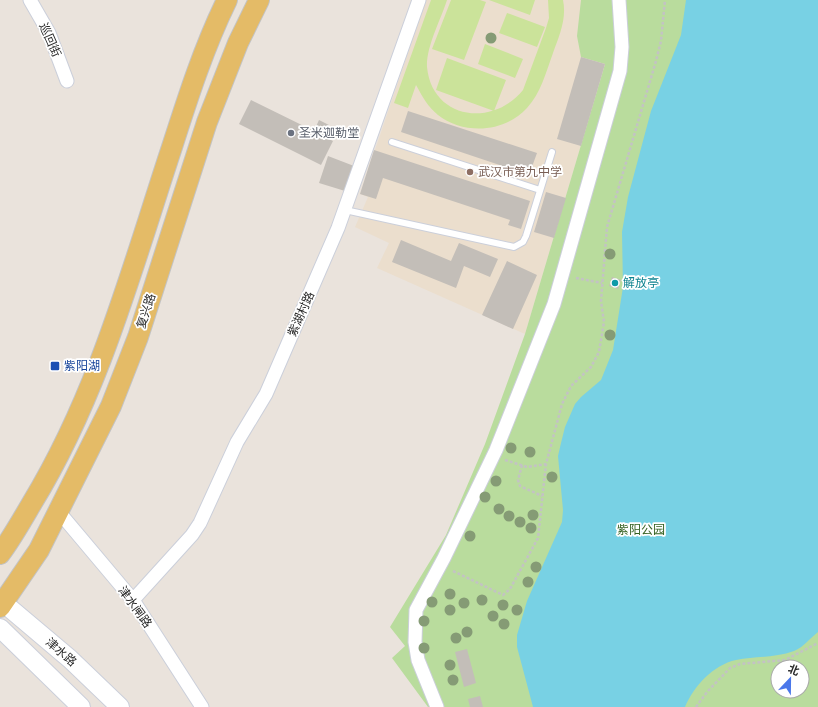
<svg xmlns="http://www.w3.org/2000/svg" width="818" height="707" font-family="Mulish,'Noto Sans SC',sans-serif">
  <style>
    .education { fill: #ebdecd }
    .green { fill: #b9dc9d; fill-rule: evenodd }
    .pitch { fill: #cbe39a }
    .water { fill: #78d1e4 }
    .building { fill: #c3beb8 }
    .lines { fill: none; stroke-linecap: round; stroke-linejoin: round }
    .lane-casing { stroke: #cbcfda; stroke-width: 8 }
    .street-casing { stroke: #cbcfda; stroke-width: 15 }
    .secondary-casing { stroke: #cbcfda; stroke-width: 20 }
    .primary-casing { stroke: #c3c3c3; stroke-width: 22 }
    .path { stroke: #c3c3c3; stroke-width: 2.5; stroke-dasharray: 3 2; stroke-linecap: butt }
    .lane { stroke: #fff; stroke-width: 6 }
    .street { stroke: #fff; stroke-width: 13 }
    .secondary { stroke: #fff; stroke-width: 18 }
    .primary { stroke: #e4bb67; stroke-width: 20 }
    .tree { fill: #859b75 }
    .worship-dot { fill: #6b7280; stroke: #fff; stroke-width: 1.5 }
    .education-dot { fill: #8d6e63; stroke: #fff; stroke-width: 1.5 }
    .culture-dot { fill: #0f9aa8; stroke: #fff; stroke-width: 1.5 }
    .transit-dot { fill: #1a4fb4; stroke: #fff; stroke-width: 1.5 }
    .labels { text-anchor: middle; stroke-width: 3.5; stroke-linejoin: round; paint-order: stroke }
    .street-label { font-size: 12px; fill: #292929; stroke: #fff }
    .worship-label { font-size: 12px; fill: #5b616d; stroke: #fff; text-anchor: start }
    .education-label { font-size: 12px; fill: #785e54; stroke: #fff; text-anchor: start }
    .culture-label { font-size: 12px; fill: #0d838f; stroke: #fff; text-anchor: start }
    .transit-label { font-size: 12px; fill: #164399; stroke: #fff; text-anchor: start }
    .park-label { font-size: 12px; fill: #336020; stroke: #fff }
  </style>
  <rect width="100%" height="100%" fill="#eae3dc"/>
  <path class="education" d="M 426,0 L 581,0 L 581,8 L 605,64 L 525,334 L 377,268 L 389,243 L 355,227 L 368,197 L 360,194 Z"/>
  <path class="green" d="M 581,0 L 818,0 L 818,707 L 428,707 L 392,658 L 405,646 L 390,627 L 446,535 L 485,444 L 525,334 L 605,64 L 581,57 L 577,36 ZM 778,667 L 802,667 L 802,691 L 778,691 Z"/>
  <path class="pitch" d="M 431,0 L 447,0 C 441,19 426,47 427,67 C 432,119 492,128 523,90 L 546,28 L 549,18 L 548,0 L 563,0 C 567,19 559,36 553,53 C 546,72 541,93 527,108 C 504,133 464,135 438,115 C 428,107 422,96 416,85 L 408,108 L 394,103 Z
    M 451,0 L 480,0 L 486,2 L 464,60 L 432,49 Z
    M 489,0 L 535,0 L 530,15 Z
    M 507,13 L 545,27 L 537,47 L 499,33 Z
    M 485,44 L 523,59 L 515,78 L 478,64 Z
    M 447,58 L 506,80 L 494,111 L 436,90 Z"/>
  <path class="water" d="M 686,0 L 818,0 L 818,632 C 810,638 804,647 794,651 C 775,658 755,656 736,660 C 713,665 694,686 685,707 L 533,707 L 517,647 L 517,635 L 527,601 L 562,522 L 563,510 L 558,456 L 561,443 L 565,427 L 575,404 L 581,397 L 601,380 L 613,350 L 623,287 L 622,232 L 628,197 L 651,111 L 681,35 Z"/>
  <path class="building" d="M 581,57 L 605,64 L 581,146 L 557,139 Z
    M 251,100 L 314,131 L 319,120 L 329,125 L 323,136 L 333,141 L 321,165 L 239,124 Z
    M 408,111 L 537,153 L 529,175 L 401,132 Z
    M 374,150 L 530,201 L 521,229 L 508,225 L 510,220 L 383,178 L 376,199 L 360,194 Z
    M 328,156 L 354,166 L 345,191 L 319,183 Z
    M 546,192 L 566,198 L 554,238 L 534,232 Z
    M 401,240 L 451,261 L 459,243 L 498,259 L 490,277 L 464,266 L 456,288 L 392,262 Z
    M 507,261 L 537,275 L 513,329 L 482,315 Z
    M 612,277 L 621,280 L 618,289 L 609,286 Z
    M 467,649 L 476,683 L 464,687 L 455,652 Z
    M 480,696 L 483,707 L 470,707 L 468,699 Z"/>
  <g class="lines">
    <defs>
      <path id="lane" d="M 392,142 L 540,190
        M 345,210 L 514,247 L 523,242 L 526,236 L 552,152"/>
      <path id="street" d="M 30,0 L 49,33 L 67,81
        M 59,512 L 133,600 L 202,707
        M 133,600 L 192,535 L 200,523 L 237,442 L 266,394 L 338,228 L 419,0
        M 437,707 L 418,660 L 415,642 L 416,610 L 444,558 L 496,450 L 554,304 L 620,71 L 622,47 L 619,0"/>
      <path id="secondary" d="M 0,600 L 70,659 L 120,707
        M 0,628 L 81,707"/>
      <path id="primary" d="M 0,554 C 12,538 22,520 32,503 C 99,393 132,268 172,147 C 188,97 204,47 227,0
        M 0,607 L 39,550 L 111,406 L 138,337 L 207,122 L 238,43 L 259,0"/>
    </defs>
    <use href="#lane" class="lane-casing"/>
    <use href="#street" class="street-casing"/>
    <use href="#secondary" class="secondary-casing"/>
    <use href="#primary" class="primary-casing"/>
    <path class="path" d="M 576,278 L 602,283
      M 505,460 L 527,467 L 546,464
      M 522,465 L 518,480 L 520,486 L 542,496
      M 453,571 L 503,595 L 510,589 L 538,538 L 546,464 L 562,404 L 571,386 L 591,367 L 599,352 L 604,322 L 601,301 L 607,227 L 656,61 L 661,41 L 665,0
      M 696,707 L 707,692 L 730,668 L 740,664 L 785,660 L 818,643"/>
    <use href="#lane" class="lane"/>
    <use href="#street" class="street"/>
    <use href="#secondary" class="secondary"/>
    <use href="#primary" class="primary"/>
  </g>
  <g class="tree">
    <circle cx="491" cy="38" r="5.5"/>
    <circle cx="610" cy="254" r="5.5"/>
    <circle cx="610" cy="335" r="5.5"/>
    <circle cx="511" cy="448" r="5.5"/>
    <circle cx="530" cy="452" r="5.5"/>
    <circle cx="552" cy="477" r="5.5"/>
    <circle cx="496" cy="481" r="5.5"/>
    <circle cx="485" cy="497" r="5.5"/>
    <circle cx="499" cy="509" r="5.5"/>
    <circle cx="533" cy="515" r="5.5"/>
    <circle cx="509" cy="516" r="5.5"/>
    <circle cx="520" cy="522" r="5.5"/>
    <circle cx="531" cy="528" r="5.5"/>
    <circle cx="470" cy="536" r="5.5"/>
    <circle cx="536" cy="567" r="5.5"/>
    <circle cx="528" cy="582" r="5.5"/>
    <circle cx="450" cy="594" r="5.5"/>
    <circle cx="482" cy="600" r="5.5"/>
    <circle cx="432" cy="602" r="5.5"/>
    <circle cx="464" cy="603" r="5.5"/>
    <circle cx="503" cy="605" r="5.5"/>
    <circle cx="450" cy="610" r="5.5"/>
    <circle cx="517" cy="610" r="5.5"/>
    <circle cx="493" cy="616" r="5.5"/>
    <circle cx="424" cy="621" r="5.5"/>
    <circle cx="504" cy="624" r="5.5"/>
    <circle cx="467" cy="632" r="5.5"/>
    <circle cx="456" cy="638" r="5.5"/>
    <circle cx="424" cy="648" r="5.5"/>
    <circle cx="450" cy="665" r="5.5"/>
    <circle cx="453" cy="680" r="5.5"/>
  </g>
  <circle class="worship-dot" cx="291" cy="133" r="4"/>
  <circle class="education-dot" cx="470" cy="172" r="4"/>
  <circle class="culture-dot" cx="615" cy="283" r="4"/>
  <rect class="transit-dot" x="50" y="361" width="10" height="10" rx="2"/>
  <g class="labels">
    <g class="street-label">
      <text transform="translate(50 40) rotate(66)" y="4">巡回街</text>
      <text transform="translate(146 311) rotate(-72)" y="4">复兴路</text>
      <text transform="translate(301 314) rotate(-66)" y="4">紫湖村路</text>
      <text transform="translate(135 607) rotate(54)" y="4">津水闸路</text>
      <text transform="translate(61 652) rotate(41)" y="4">津水路</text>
    </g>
    <g class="worship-label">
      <text x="299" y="137">圣米迦勒堂</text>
    </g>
    <g class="education-label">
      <text x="478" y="176">武汉市第九中学</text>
    </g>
    <g class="culture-label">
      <text x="623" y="287">解放亭</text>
    </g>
    <g class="transit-label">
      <text x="64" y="370">紫阳湖</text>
    </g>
    <g class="park-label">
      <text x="641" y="534">紫阳公园</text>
    </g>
  </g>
  <g transform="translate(790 679) rotate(22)"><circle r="19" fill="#ffffff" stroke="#a9a9a9"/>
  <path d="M0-3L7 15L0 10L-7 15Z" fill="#4a77ea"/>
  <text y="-6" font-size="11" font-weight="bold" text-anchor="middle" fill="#292929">北</text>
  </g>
</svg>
